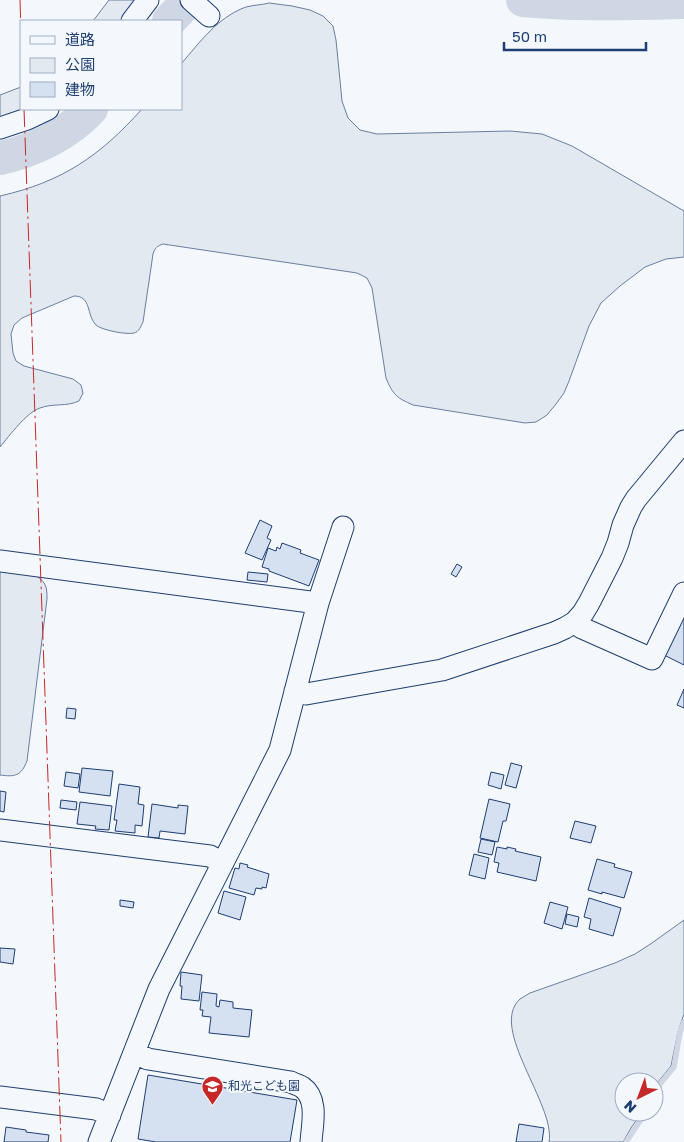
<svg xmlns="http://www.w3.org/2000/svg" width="684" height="1142" font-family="'Golos Text','Noto Sans JP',sans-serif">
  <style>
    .green { fill: #e3e9f0; stroke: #687fa3 }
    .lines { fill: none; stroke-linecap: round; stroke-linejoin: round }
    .stream { stroke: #cfd7e4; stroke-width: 5.5 }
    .river { stroke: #cfd7e4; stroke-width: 34 }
    .building { fill: #d5e0f0; stroke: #1d3f73 }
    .minor-casing { stroke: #1d3f73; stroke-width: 23 }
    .minor { stroke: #f4f7fb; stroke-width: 21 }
    .power { stroke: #c62828; stroke-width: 1; stroke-dasharray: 18 4 2.5 4; stroke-linecap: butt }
    .labels { text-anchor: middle; stroke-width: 4; stroke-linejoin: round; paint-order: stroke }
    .poi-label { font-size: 12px; fill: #1d3f73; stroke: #f4f7fb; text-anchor: start }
  </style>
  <rect width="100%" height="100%" fill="#f4f7fb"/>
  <path class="green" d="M 109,0 L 137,0 L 122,21 L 93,21 Z
    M 269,3 L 292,6 L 310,10 L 323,16 L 333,26 L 336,40 L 342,101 L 348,118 L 360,130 L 377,134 L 510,131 L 542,134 L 572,146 L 684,211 L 684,257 L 666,259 L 645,267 L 620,286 L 601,303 L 589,326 L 569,381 L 564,393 L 556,404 L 547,415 L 536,422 L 525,423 L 413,405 C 397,398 393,395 386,378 L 372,288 L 367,278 L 357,273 L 163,244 C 157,246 155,248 153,254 L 143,322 C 141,326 139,332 134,333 C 127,335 101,330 96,325 C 86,315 92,296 74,296 L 22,318 L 14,325 L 11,334 L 13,353 L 16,361 L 24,366 L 73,379 L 81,385 L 83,393 L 79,401 C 66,407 53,403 40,408 C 26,413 10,435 0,447 L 0,196 C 62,182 100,156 142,109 L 181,109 L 181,64 C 200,42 218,17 246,7 C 253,5 262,5 269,3 Z
    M 21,87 L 21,109 L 29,109 L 0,119 L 0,95 Z
    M 0,569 C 14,571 40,570 46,587 C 47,591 47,595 47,599 L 27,761 C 21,776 15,777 0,775 Z
    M 684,920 L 684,1014 L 678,1032 L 671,1066 L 658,1082 L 654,1093 L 654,1082 L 624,1082 L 624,1112 L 642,1112 L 631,1128 L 623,1142 L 549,1142 C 556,1105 488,1028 520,999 C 523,997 527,995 530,993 L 615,963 L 635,954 L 652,943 Z"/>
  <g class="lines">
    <path class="stream" d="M 177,0 L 183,6
      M 654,1100 L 660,1084 L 674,1067 L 680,1032 L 684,1022
      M 626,1142 L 646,1112"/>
    <path class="river" d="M 523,0 C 577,5 630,3 684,2
      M 169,21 L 189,0
      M 0,158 C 33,151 68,134 91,109"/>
  </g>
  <path class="building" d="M 260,520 L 272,526 L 267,538 L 271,540 L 262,560 L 245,553 Z
    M 282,543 L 301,550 L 300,553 L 319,560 L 309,586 L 269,571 L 269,569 L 262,567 L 268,548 L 276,551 L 277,547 L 280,549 Z
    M 457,564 L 462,567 L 456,577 L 451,574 Z
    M 248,572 L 268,574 L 267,582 L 247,580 Z
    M 684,609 L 684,665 L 662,654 Z
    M 684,689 L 684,708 L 677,705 Z
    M 67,708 L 76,709 L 75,719 L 66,718 Z
    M 511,763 L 522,766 L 516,788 L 505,785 Z
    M 82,768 L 113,771 L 110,796 L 79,792 Z
    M 66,772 L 80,774 L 78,788 L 64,786 Z
    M 491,772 L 504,775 L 501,789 L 488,785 Z
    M 119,784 L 140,787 L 138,804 L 144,805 L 142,826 L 135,825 L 135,833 L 115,831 L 117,820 L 114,820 Z
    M 0,791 L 6,792 L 4,812 L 0,811 Z
    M 489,799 L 510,804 L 506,821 L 503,821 L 498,842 L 480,838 Z
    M 61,800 L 77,802 L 76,810 L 60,808 Z
    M 80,802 L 112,806 L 109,830 L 95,829 L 96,826 L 77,824 Z
    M 152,804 L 178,808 L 178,805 L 188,806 L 185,834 L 160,831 L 159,838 L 148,837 Z
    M 575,821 L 596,826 L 591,843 L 570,838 Z
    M 481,839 L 495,842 L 492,855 L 478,852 Z
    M 497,847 L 507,849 L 507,847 L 516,849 L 515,851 L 541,857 L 536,881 L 497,872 L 499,863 L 494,862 Z
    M 474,854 L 489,858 L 485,879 L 469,875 Z
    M 597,859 L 615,864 L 614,867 L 632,872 L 624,898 L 602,892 L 602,894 L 588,890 Z
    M 240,863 L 248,865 L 247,867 L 269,874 L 266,888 L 262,887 L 262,889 L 256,888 L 254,895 L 229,888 L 235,868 L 239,869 Z
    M 224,891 L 246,897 L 240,920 L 218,913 Z
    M 589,898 L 621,908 L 613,936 L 589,929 L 591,919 L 584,917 Z
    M 120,900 L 134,902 L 133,908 L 120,906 Z
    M 550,902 L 568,907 L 562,929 L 544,923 Z
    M 567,914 L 579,917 L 577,927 L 565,924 Z
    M 0,948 L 15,949 L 13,964 L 0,962 Z
    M 181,972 L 202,975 L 199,1001 L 181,999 L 182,986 L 180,986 Z
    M 202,992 L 217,994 L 216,1006 L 219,1007 L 220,1000 L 233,1002 L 233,1008 L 252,1010 L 249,1037 L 209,1033 L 211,1017 L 202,1016 L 203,1010 L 200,1010 Z
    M 148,1075 L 297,1100 L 290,1142 L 156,1142 L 138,1139 Z
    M 519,1124 L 544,1128 L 542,1142 L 516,1142 Z
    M 6,1127 L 26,1130 L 26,1132 L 49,1135 L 48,1142 L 4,1142 Z"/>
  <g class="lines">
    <defs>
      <path id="minor" d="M 191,0 L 209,16
        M 132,21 L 148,0
        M 0,128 L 27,119 L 48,109
        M 0,561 L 318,603
        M 575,622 L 582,628 L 652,659 L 684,593
        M 295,691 L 306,694 L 442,670 L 554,633 L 565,628 L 575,622 L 583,613 L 589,603 L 612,558 L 618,543 L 623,525 L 631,507 L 636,499 L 684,441
        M 0,830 L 210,856 L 223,863
        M 134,1053 L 148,1059 L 291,1082 C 294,1084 299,1085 302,1087 C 319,1099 312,1125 311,1142
        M 0,1097 L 96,1109 L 110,1115
        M 99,1142 L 159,989 L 280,750 L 318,603 L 343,527"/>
    </defs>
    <use href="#minor" class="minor-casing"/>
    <use href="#minor" class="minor"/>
    <path class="power" d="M 20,0 L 21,32
      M 24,109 L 61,1142"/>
  </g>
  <defs>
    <symbol id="school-pin" viewBox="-11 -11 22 30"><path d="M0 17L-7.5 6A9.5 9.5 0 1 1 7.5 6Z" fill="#c62828" stroke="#f4f7fb"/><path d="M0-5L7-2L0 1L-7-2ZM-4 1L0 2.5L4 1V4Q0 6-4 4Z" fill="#fff"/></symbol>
  </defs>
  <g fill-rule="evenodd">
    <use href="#school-pin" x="200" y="1074" width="25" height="34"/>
  </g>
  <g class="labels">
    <g class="poi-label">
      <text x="228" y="1090">和光こども園</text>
    </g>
  </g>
  <rect x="20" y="20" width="162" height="90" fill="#f4f7fb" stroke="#9eadc5"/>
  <rect x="30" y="36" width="25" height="8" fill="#f4f7fb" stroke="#9eadc5"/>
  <text x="65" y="45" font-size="15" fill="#1d3f73">道路</text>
  <rect x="30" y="58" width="25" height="15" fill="#e3e9f0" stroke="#9eadc5"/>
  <text x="65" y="70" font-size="15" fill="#1d3f73">公園</text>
  <rect x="30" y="82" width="25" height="15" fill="#d5e0f0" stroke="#9eadc5"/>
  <text x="65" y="95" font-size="15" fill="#1d3f73">建物</text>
  <g transform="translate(639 1097) rotate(222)"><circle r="24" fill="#f4f7fb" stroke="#9eadc5"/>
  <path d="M0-4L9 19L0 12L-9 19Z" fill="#c62828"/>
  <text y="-8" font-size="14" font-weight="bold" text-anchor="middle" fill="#1d3f73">N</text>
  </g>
  <path d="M504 42v8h142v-8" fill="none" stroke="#1d3f73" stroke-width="2.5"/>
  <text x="512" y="42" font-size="15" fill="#1d3f73" stroke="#f4f7fb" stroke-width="4" paint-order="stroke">50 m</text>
</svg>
